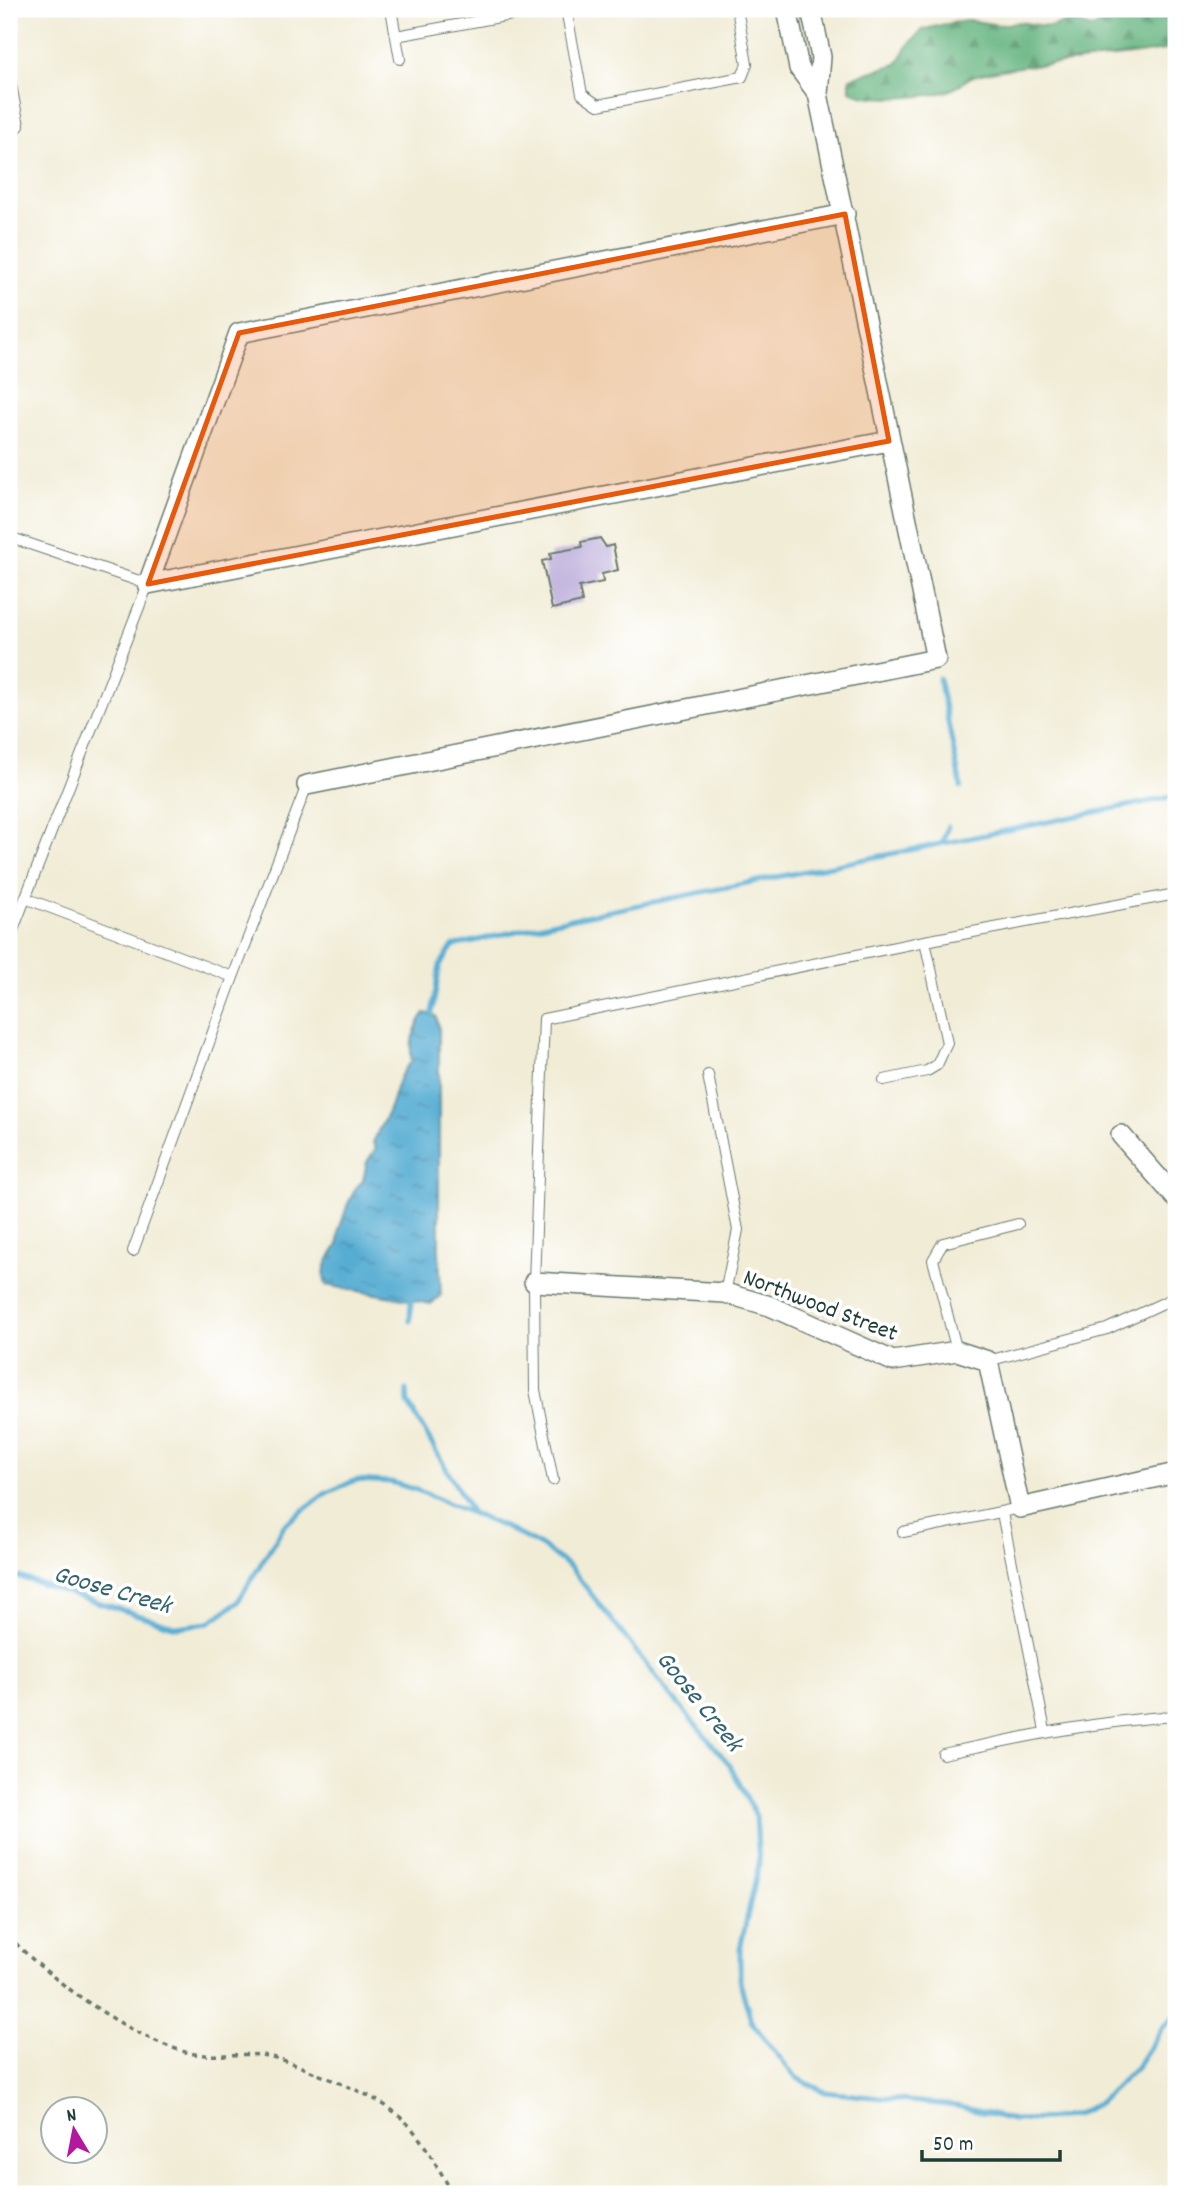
<svg xmlns="http://www.w3.org/2000/svg" width="1185" height="2203" font-family="Dekko,sans-serif">
  <style>
    .forest { fill: url(#forest-firs); stroke: #417859; stroke-width: 2 }
    .water { fill: url(#water-ripples); stroke: #3b7584; stroke-width: 2 }
    .lines { fill: none; stroke-linecap: round; stroke-linejoin: round }
    .stream { stroke: #57add3; stroke-width: 5 }
    .building { fill: #bdaedb }
    .service-casing { stroke: #687a6d; stroke-width: 12 }
    .minor-casing { stroke: #687a6d; stroke-width: 22 }
    .path { stroke: #687a6d; stroke-width: 3.5; stroke-dasharray: 5 5; stroke-linecap: butt }
    .service { stroke: #fff; stroke-width: 10 }
    .minor { stroke: #fff; stroke-width: 19 }
    .marked { fill: #e8590c; fill-opacity: 0.2; stroke: #e8590c; stroke-width: 5; stroke-linejoin: round }
    .labels { text-anchor: middle; stroke-width: 7; stroke-linejoin: round; paint-order: stroke }
    .street-label { font-size: 24px; fill: #1f3d34; stroke: #fff }
    .water-label { font-size: 26px; font-style: italic; fill: #33646c; stroke: #fff }
  </style>
  <defs>
    <pattern id="forest-firs" width="22" height="20" patternUnits="userSpaceOnUse" patternTransform="scale(1.75)"><rect width="22" height="20" fill="#63b37e"/><path d="M5 1l3.5 6h-7zM16 11l3.5 6h-7z" fill="#519368"/></pattern>
    <pattern id="water-ripples" width="26" height="14" patternUnits="userSpaceOnUse" patternTransform="scale(1.75)"><rect width="26" height="14" fill="#57add3"/><path d="M2 4q2-2 4 0t4 0M15 11q2-2 4 0t4 0" fill="none" stroke="#478eac"/></pattern>
  </defs>
  <rect width="100%" height="100%" fill="#fff"/>
  <filter id="ink" filterUnits="userSpaceOnUse"><feTurbulence type="fractalNoise" baseFrequency=".0143" numOctaves="2"/><feDisplacementMap in="SourceGraphic" scale="14" xChannelSelector="R" yChannelSelector="G"/><feConvolveMatrix kernelMatrix="1 2 1 2 8 2 1 2 1" color-interpolation-filters="sRGB"/></filter>
  <filter id="wash" filterUnits="userSpaceOnUse"><feTurbulence type="fractalNoise" baseFrequency=".00686" numOctaves="4" result="noise"/><feDisplacementMap in="SourceGraphic" scale="28" xChannelSelector="R" yChannelSelector="G"/><feGaussianBlur stdDeviation="1.57" result="paint"/><feColorMatrix in="noise" values="0 0 0 0 0 0 0 0 0 0 0 0 0 0 0 0 0 1.4 0 .05"/><feComposite in="paint" operator="in"/></filter>
  <g filter="url(#wash)">
    <rect width="100%" height="100%" fill="#f1ecd6"/>
    <path class="forest" d="M 1176,12 L 1176,48 C 1131,56 1084,61 1039,65 C 1028,65 980,73 971,77 C 963,81 957,89 948,91 C 926,97 867,103 850,90 L 850,78 L 897,64 L 909,44 L 922,30 L 941,25 L 968,20 L 999,25 L 1020,22 L 1049,27 L 1070,21 L 1091,28 L 1135,16 Z"/>
    <path class="water" d="M 425,1013 L 436,1016 L 439,1030 L 439,1251 L 441,1295 L 431,1304 L 326,1285 C 320,1267 331,1257 338,1245 L 339,1230 L 348,1204 L 356,1187 L 363,1181 L 367,1162 L 376,1148 L 373,1143 C 377,1131 383,1123 388,1112 C 396,1095 396,1073 412,1062 C 408,1047 415,1025 425,1013 Z"/>
    <g class="lines">
      <path class="stream" d="M 939,678 L 961,787
        M 942,843 L 948,826
        M 432,1013 L 440,965 L 453,946 L 555,922 L 1176,796
        M 410,1321 L 411,1300
        M 407,1390 L 408,1403 L 472,1513
        M 9,1578 L 19,1577 L 176,1627 L 208,1623 L 237,1603 L 285,1524 L 326,1493 L 356,1480 L 391,1482 L 417,1490 L 506,1528 L 541,1546 L 570,1567 L 672,1697 L 730,1765 L 756,1816 L 759,1864 L 740,1949 L 740,1982 L 751,2021 L 795,2077 L 825,2092 L 957,2106 L 1013,2120 L 1048,2119 L 1077,2114 L 1100,2102 L 1135,2069 L 1163,2027 L 1176,2014"/>
    </g>
    <g id="blocks">
      <path class="building" d="M 600,538 L 606,547 L 613,545 L 618,570 L 602,574 L 603,582 L 579,587 L 582,602 L 552,609 L 542,561 L 551,559 L 550,553 L 582,547 L 581,542 Z"/>
    </g>
  </g>
  <g filter="url(#ink)">
    <use href="#blocks" fill-opacity="0" stroke="#687a6d" stroke-width="2"/>
    <g class="lines">
      <defs>
        <path id="service" d="M 391,9 L 400,59
          M 566,9 L 582,94 L 598,105 L 742,77 L 747,64 L 737,9
          M 396,36 L 544,9
          M 9,75 L 19,126 L 9,128
          M 9,537 L 148,584 L 9,940
          M 25,898 L 233,977
          M 708,1075 L 738,1230 L 725,1293
          M 884,1080 L 927,1071 L 937,1065 L 947,1043 L 925,941
          M 133,1251 L 233,977 L 307,785
          M 957,1351 L 933,1260 L 943,1243 L 1018,1224
          M 988,1361 L 1107,1329 L 1176,1297
          M 553,1480 L 535,1390 L 534,1282 L 544,1019 L 925,941 L 1176,894
          M 1002,1513 L 1045,1731
          M 903,1532 L 1020,1508
          M 943,1754 C 1020,1737 1097,1721 1176,1716"/>
        <path id="minor" d="M 787,9 L 799,68 L 818,94
          M 148,584 L 239,333 L 845,214
          M 148,584 L 889,441
          M 307,785 L 936,659 L 818,94 L 821,57 L 811,9
          M 1121,1135 L 1176,1198
          M 534,1282 L 725,1293 L 770,1306 L 893,1361 L 957,1351 L 988,1361 L 1020,1508 L 1176,1473"/>
      </defs>
      <use href="#service" class="service-casing"/>
      <use href="#minor" class="minor-casing"/>
      <path class="path" d="M 9,1936 C 46,1978 136,2041 190,2053 C 212,2058 237,2053 259,2055 C 280,2057 301,2067 320,2075 C 403,2108 410,2117 453,2194"/>
      <use href="#service" class="service"/>
      <use href="#minor" class="minor"/>
    </g>
  </g>
  <path class="marked" d="M 845,214 L 889,441 L 148,584 L 239,333 Z"/>
  <g class="labels">
    <g class="street-label">
      <text transform="translate(821 1304) rotate(21)" y="8">Northwood Street</text>
    </g>
    <g class="water-label">
      <text transform="translate(113 1588) rotate(16)" y="9">Goose Creek</text>
      <text transform="translate(701 1700) rotate(51)" y="9">Goose Creek</text>
    </g>
  </g>
  <rect width="1185" height="2203" fill="none" stroke="#fff" stroke-width="35"/>
  <g transform="translate(74 2130) rotate(350)"><circle r="33" fill="#ffffff" stroke="#a5b1ae" stroke-width="2"/>
  <path d="M0-5L12 26L0 18L-12 26Z" fill="#b5179e"/>
  <text y="-10" font-size="19" font-weight="bold" text-anchor="middle" fill="#1f3d34">N</text>
  </g>
  <path d="M922 2150v10h138v-10" fill="none" stroke="#1f3d34" stroke-width="3.5"/>
  <text x="933" y="2150" font-size="21" fill="#1f3d34" stroke="#ffffff" stroke-width="5" paint-order="stroke">50 m</text>
</svg>
